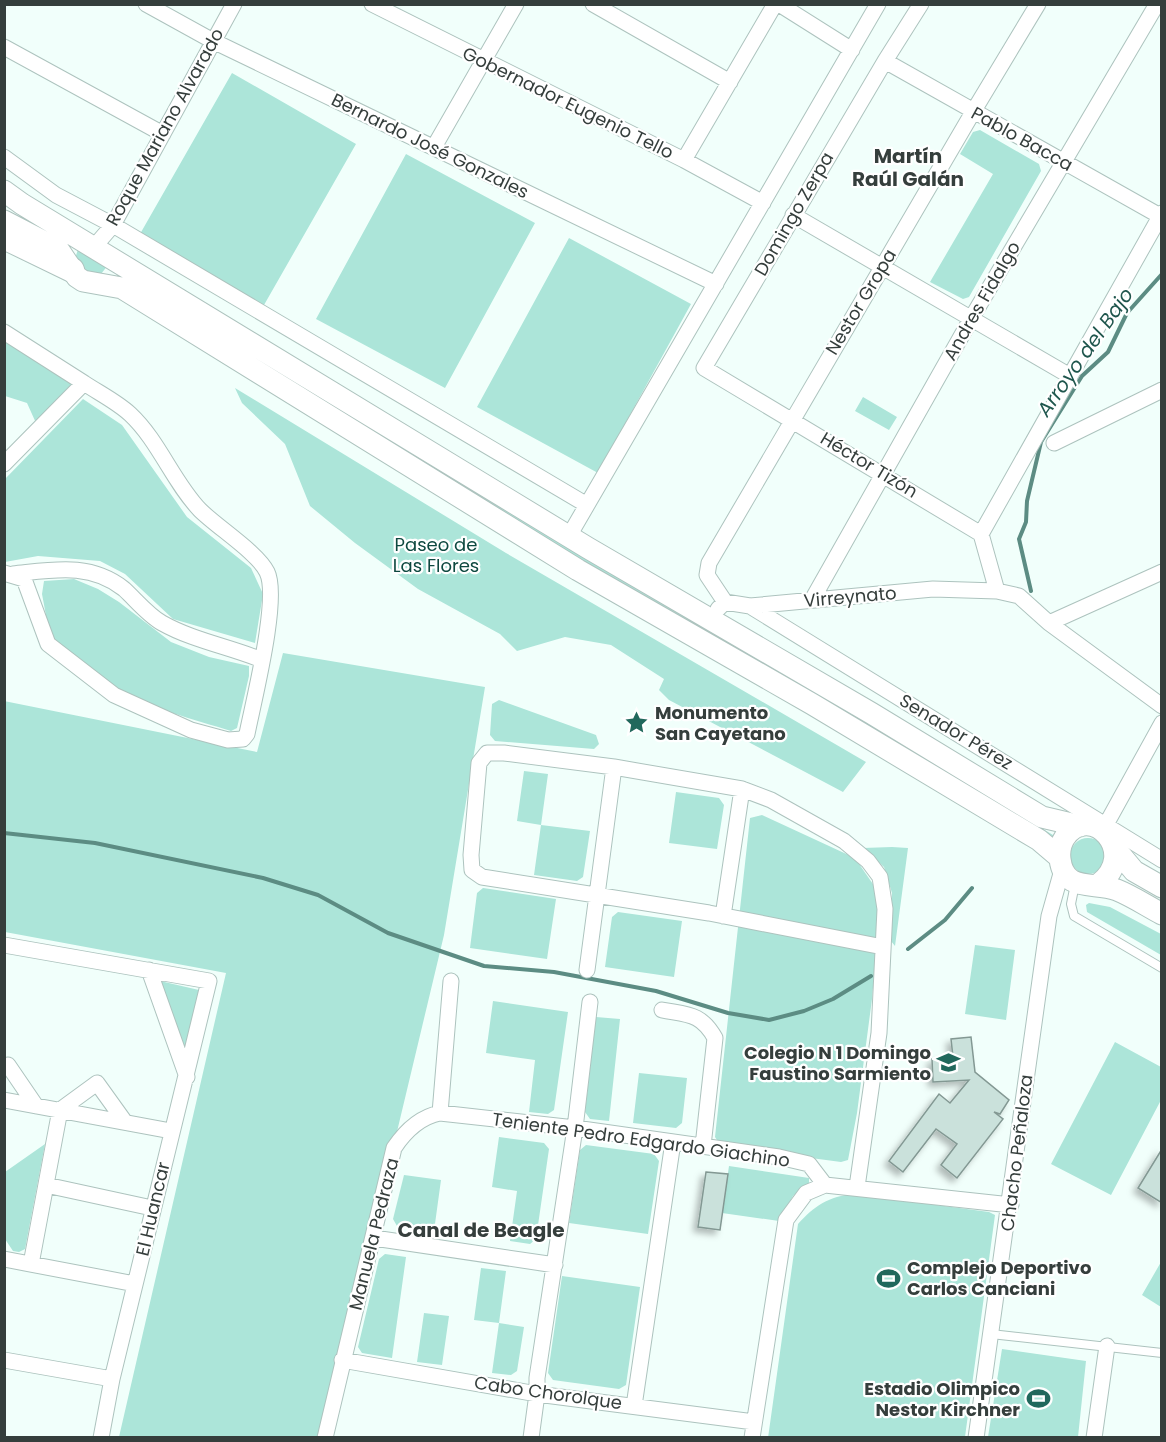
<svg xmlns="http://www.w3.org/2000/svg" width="1166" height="1442" font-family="Poppins,sans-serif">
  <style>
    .green { fill: #ace5d9 }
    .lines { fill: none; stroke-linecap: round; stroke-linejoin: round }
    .stream { stroke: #5c8c83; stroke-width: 4 }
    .building { fill: #cae1db; stroke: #839893; stroke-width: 1.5; filter: url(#shadow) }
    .service-casing { stroke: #adc3be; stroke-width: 10 }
    .minor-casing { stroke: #adc3be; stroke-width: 17 }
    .secondary-casing { stroke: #adc3be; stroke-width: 23 }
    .primary-casing { stroke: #adc3be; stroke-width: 26 }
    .service { stroke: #fff; stroke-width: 8 }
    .minor { stroke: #fff; stroke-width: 15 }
    .secondary { stroke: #fff; stroke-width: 21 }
    .primary { stroke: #fff; stroke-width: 24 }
    .labels { text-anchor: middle; stroke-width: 4.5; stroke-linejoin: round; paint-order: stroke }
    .street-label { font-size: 18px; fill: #353e3c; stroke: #fff }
    .park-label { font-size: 18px; fill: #0e4940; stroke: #fff }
    .poi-label { font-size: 18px; font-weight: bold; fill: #353e3c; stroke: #fff; text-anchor: start }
    .neighbourhood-label { font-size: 20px; font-weight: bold; fill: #353e3c; stroke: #fff }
    .water-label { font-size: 20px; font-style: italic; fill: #1f564d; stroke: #fff }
  </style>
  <defs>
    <filter id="shadow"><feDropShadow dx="-4.5" dy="4.5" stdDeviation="3" flood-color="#0004"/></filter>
  </defs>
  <rect width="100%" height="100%" fill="#f1fffb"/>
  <path class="green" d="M 232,73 L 356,144 L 264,305 L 140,234 Z
    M 980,130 L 1039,164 L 1041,171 L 969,297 L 963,299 L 930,282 L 993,174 L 960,154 L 973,132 Z
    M 406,154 L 535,223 L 445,388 L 316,319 Z
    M 569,238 L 691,304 L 598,473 L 477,407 Z
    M 78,249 L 108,265 L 101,274 L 86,275 L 75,259 Z
    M 122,276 L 469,489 L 741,647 L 1053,835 L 1053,839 L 607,576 L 121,278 Z
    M 4,340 L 74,386 L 36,423 L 27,403 L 5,396 Z
    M 235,388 L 506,553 L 866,762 L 843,792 L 669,700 L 659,690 L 664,679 L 611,645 L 565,637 L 517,651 L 500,634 L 418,589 L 355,543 L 310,506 L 285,444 L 242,403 Z
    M 863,397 L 897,417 L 889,430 L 855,411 Z
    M 83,399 L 122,425 L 187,517 L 251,568 L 263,594 L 255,643 L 173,619 L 125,574 L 100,561 L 38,556 L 5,562 L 5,479 Z
    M 74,579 L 98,589 L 119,602 L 171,642 L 209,657 L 249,666 L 249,676 L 237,728 L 231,731 C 193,719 151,709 117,688 C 94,673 72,654 50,637 L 42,594 L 44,581 Z
    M 283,653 L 485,687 L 444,935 L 324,1437 L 119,1437 L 226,973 L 5,932 L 4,701 L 257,752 Z
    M 499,700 L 596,735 L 599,744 L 594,749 L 495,741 L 490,735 L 492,704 Z
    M 524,771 L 548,774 L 541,825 L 590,831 L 583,877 L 577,881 L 534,875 L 541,825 L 517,821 Z
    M 676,792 L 719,798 L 724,805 L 717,849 L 669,843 Z
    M 762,815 L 855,858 L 877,890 L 879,917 L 872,999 L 857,1113 L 848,1160 L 841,1162 L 721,1146 L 715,1137 L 750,818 Z
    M1070 856a18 18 0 1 1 36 0a18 18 0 1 1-36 0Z
    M 892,847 L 908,848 L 895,946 L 891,941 L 892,893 L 884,867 L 863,848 Z
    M 483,888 L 556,899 L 547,959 L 470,948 L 477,893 Z
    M 1089,903 L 1110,907 L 1161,934 L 1161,955 L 1087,912 L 1086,905 Z
    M 618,912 L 682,921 L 674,977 L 605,967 L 612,917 Z
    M 975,945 L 1015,950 L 1006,1020 L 965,1014 Z
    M 160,981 L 199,990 L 185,1051 Z
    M 493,1001 L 568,1012 L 554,1110 L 548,1114 L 529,1112 L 535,1060 L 486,1053 Z
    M 596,1017 L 620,1019 L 609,1121 L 590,1119 L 585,1112 Z
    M 1115,1042 L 1161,1067 L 1161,1100 L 1111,1195 L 1051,1164 Z
    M 639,1073 L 687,1078 L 682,1123 L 676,1128 L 633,1123 Z
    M 499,1137 L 544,1143 L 549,1149 L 536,1239 L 530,1244 L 510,1241 L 517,1191 L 492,1187 Z
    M 45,1144 L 25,1249 L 19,1252 L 13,1251 L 5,1239 L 5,1172 Z
    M 586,1145 L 654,1154 L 659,1161 L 648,1234 L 569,1223 L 580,1150 Z
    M 729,1166 L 809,1178 L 809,1183 L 793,1196 L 779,1221 L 722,1213 Z
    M 404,1175 L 441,1180 L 434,1231 L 397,1226 L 393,1219 Z
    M 854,1194 L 989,1212 L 995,1215 L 965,1437 L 768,1438 L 798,1224 C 814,1206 829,1196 854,1194 Z
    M 385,1254 L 406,1257 L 392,1358 L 362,1353 L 358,1347 L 379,1259 Z
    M 1161,1262 L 1161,1307 L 1142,1295 Z
    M 481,1268 L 506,1271 L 499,1323 L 524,1327 L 517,1371 L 511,1375 L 492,1373 L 499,1323 L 474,1320 Z
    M 562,1276 L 640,1287 L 626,1385 L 619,1389 L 553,1380 L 548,1373 Z
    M 424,1313 L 449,1316 L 442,1365 L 417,1362 Z
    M 1002,1349 L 1086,1361 L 1078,1437 L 988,1437 Z"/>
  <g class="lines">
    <path class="stream" d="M 1031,591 L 1019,539 L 1026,522 L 1027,501 L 1041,442 L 1082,376 L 1108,352 L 1127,313 L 1162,274
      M 4,833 L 95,843 L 263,878 L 318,895 L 388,933 L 484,966 L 554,972 L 656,991 L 728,1013 L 769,1020 L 804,1011 L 833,999 L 871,976
      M 908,949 L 945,920 L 972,888"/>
  </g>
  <path class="building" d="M 971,1037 L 975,1072 L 1009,1100 L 1000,1114 L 994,1112 L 1003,1119 L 957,1178 L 941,1165 L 957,1144 L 936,1129 L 903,1172 L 889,1161 L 939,1094 L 950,1103 L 969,1080 L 933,1082 L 932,1059 L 953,1057 L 951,1039 Z
    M 1162,1149 L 1162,1203 L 1138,1188 Z
    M 706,1172 L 728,1174 L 720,1230 L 698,1227 Z"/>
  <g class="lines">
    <defs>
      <path id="service" d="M 1075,884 L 1071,904 L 1074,916 L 1162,968
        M 991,1334 L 1162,1353"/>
      <path id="minor" d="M 146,4 L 213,41 L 716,284
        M 372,4 L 684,160 L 763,203
        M 593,4 L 730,82
        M 779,4 L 852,50
        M 921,4 L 885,61 L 704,368 L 981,534 L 997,591
        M 4,47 L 163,134
        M 885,61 L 1160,216
        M 434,147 L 516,4
        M 4,157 L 56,195 L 113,225 L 587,505
        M 684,160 L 775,4
        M 793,215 L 1070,376
        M 94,247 L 113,225 L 234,4
        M 4,332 L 84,383
        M 1054,443 L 1162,390
        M 4,464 L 84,383 C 99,393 117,402 130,414 C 159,441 173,482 200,510 C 217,527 258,553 267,572 C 280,598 253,703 247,734 L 243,739 L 228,740 L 191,730 L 114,695 L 48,644 L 24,579 L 4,573
        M 981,534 L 1162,213
        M 569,536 L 878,4
        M 13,574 C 53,570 90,562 124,589 C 136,600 148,615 162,623 C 192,640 230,647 262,660
        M 812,600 L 971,319 L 1157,4
        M 725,602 L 707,575 L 709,563 L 973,112 L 1038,4
        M 750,606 L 1162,860
        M 718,609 L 725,602 L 750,606 L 933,589 L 997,591 L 1019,596 L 1049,623 L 1162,706
        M 1049,623 L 1162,572
        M 1103,830 L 1162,723
        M 723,916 L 742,789
        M 4,945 L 209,981 L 112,1379 L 101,1438
        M 149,970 L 187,1077
        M 587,970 L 614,767
        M 662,1010 C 688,1015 701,1013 715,1038 L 703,1146
        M 4,1067 L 8,1065 L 36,1106
        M 4,1100 L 171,1131
        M 440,1113 L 451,981
        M 46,1185 L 152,1208
        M 857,1187 L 879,1033 L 885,909 L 880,877 L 868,861 L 844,841 L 771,800 L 742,789 L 614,767 L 504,753 L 487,753 L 479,763 L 471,855 L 472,870 L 482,877 L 709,913 L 883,947
        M 374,1238 L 555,1265
        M 4,1259 L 135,1284
        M 31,1264 L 60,1110 L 97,1083 L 125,1122
        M 4,1360 L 112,1379
        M 342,1360 L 537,1394 L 754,1422
        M 634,1406 L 673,1142
        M 325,1438 L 394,1148 C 406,1130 420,1117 440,1113 L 575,1128 L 779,1157 L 809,1164 L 825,1185
        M 531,1438 L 537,1394 L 537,1378 L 575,1128 L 590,1002
        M 752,1438 L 786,1220 L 806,1193 L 825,1185 L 1011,1205
        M 976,1438 L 1049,916 L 1062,870
        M 1094,1438 L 1107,1346"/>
      <path id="secondary" d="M 4,191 L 22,204 L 588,548 L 871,713 L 1042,817 L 1080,826
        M 4,221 L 58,249 L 77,277 L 83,281 L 122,288 L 578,570 L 812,704 L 1039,840 L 1059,857
        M 1114,847 L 1134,871 L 1162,887
        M 1099,884 C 1140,853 1091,801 1065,837 C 1061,843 1059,851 1060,859 C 1064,893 1094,881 1117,890 C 1132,896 1147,906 1162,914"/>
      <path id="primary" d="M 4,237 L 72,270"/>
    </defs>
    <use href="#service" class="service-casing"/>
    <use href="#minor" class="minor-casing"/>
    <use href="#secondary" class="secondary-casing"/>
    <use href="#primary" class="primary-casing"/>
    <use href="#service" class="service"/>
    <use href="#minor" class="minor"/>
    <use href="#secondary" class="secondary"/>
    <use href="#primary" class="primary"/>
  </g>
  <defs>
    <symbol id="sight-bare" viewBox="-9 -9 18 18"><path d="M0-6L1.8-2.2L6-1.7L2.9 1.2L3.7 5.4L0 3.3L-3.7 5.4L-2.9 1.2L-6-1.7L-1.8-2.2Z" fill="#21685c" stroke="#fff" stroke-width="2.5" paint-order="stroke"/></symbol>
    <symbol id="school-bare" viewBox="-9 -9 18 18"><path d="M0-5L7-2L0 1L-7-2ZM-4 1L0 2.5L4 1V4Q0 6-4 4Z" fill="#21685c" stroke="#fff" stroke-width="2.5" paint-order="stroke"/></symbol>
    <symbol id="stadium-bare" viewBox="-9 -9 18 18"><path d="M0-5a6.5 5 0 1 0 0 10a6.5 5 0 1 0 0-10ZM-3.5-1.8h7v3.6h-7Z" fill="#21685c" stroke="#fff" stroke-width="2.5" paint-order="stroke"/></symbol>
  </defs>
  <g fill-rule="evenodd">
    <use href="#sight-bare" x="620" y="706" width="33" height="33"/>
    <use href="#school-bare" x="932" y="1046" width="33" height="33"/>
    <use href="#stadium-bare" x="872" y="1262" width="33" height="33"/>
    <use href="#stadium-bare" x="1022" y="1382" width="33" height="33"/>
  </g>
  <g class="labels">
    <g class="street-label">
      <text transform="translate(568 103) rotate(26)" y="6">Gobernador Eugenio Tello</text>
      <text transform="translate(165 127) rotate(-61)" y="6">Roque Mariano Alvarado</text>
      <text transform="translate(1022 139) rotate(29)" y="6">Pablo Bacca</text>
      <text transform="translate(430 146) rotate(26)" y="6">Bernardo José Gonzales</text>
      <text transform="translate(794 214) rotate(-60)" y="6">Domingo Zerpa</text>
      <text transform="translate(982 301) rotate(-60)" y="6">Andres Fidalgo</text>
      <text transform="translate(861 302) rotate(-59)" y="6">Nestor Gropa</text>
      <text transform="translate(869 465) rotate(31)" y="6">Héctor Tizón</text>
      <text transform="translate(850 597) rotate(-5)" y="6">Virreynato</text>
      <text transform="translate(956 732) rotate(31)" y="6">Senador Pérez</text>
      <text transform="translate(641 1140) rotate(8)" y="6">Teniente Pedro Edgardo Giachino</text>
      <text transform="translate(1017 1153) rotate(-83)" y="6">Chacho Peñaloza</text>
      <text transform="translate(153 1209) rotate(-77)" y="6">El Huancar</text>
      <text transform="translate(374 1234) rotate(-76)" y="6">Manuela Pedraza</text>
      <text transform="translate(548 1393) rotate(8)" y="6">Cabo Chorolque</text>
    </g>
    <g class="park-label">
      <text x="436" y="551">Paseo de<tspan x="436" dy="21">Las Flores</tspan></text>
    </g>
    <g class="poi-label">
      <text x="655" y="719">Monumento<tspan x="655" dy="21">San Cayetano</tspan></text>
      <text x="931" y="1059" text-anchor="end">Colegio N 1 Domingo<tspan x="931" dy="21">Faustino Sarmiento</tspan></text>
      <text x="907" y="1274">Complejo Deportivo<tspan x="907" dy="21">Carlos Canciani</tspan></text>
      <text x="1020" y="1395" text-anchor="end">Estadio Olimpico<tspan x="1020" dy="21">Nestor Kirchner</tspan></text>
    </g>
    <g class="neighbourhood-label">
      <text x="908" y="163">Martín<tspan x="908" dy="23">Raúl Galán</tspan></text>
      <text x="481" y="1237">Canal de Beagle</text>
    </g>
    <g class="water-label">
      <text transform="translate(1085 352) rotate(-55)" y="7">Arroyo del Bajo</text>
    </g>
  </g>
  <rect width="1166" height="1442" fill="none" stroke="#353e3c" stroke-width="12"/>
</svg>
